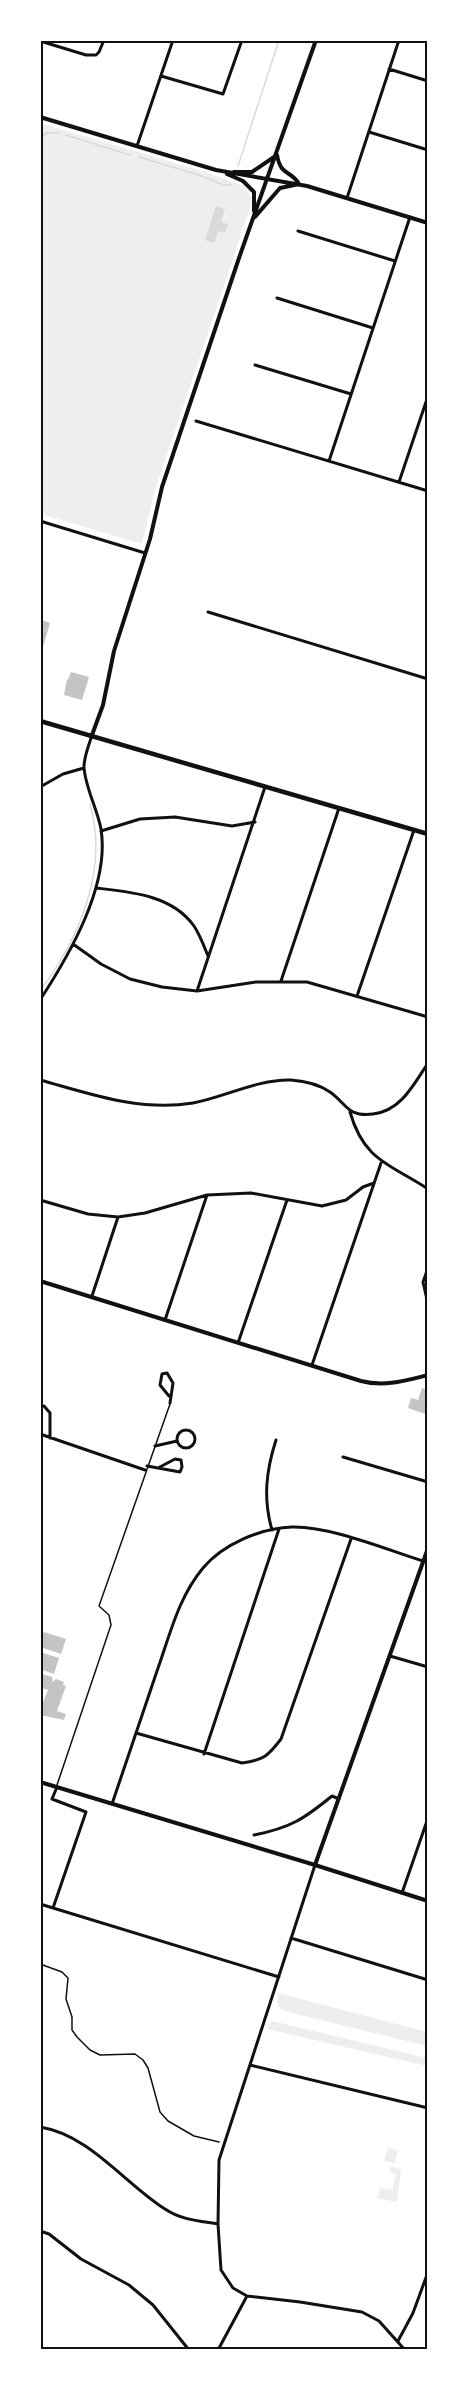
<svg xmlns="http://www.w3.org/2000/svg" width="468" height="2390" font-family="Ubuntu,sans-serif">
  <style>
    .green { fill: #eee }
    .water { fill: #d9d9d9 }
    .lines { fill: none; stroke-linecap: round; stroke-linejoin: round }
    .stream { stroke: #d9d9d9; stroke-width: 1.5 }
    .building { fill: #c4c4c4 }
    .path { stroke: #111; stroke-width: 1.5 }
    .service { stroke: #111; stroke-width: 1.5 }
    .minor { stroke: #111; stroke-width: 3 }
    .tertiary { stroke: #111; stroke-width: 4 }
    .secondary { stroke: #111; stroke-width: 4 }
    .primary { stroke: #111; stroke-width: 4.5 }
    .neatline { fill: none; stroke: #111; stroke-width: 2 }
  </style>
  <rect width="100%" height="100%" fill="#fff"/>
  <path class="green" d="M 40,123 L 206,172 L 244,186 L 251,197 C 252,212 241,225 239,241 L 155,490 L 142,544 L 41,514 Z
    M 278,1993 L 427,2032 L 427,2046 L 284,2011 C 276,2006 277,2002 278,1993 Z
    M 272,2021 L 427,2058 L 427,2066 L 267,2029 Z
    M 388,2148 L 398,2150 L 395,2163 L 384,2161 Z
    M 391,2166 L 401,2169 L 397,2202 L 377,2198 L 380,2188 L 392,2190 L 396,2174 L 389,2172 Z"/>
  <path class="water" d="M 216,206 L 225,209 L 221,222 L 228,224 L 225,233 L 218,231 L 214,243 L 205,240 Z"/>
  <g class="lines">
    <path class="stream" d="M 300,40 L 308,43
      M 66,135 L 130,155
      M 40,137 L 47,133 L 59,133
      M 139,157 L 199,175 L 224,185 L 232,185
      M 238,166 L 279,40
      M 40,991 C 79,939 109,869 90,804"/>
  </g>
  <path class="building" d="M 42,620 L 50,623 L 43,647 L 40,646 Z
    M 71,672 L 89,677 L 82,700 L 64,695 L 67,679 L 68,680 Z
    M 426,1387 L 428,1388 L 425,1402 L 428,1403 L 428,1415 L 408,1408 L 411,1398 L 418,1400 L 422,1388 L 425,1389 Z
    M 44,1632 L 66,1639 L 61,1654 L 40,1647 L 40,1636 Z
    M 40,1652 L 59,1658 L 54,1674 L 40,1669 Z
    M 42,1674 L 52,1677 L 53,1682 L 56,1679 L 64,1682 L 63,1685 L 66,1686 L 57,1711 L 66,1714 L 64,1720 L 40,1715 L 40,1709 L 48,1690 L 40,1688 Z"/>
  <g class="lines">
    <path class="path" d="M 40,1964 L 62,1972 L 68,1978 L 66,1999 L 72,2017 L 72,2030 L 77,2037 L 90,2050 L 100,2055 L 135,2054 L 143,2060 L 148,2068 L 160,2112 L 168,2121 L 194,2136 L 219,2142"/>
    <path class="service" d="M 57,1785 L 111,1625 L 109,1615 L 99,1606 L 170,1404"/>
    <path class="minor" d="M 40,41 L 86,55 L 96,55 L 99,52 L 104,40
      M 389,69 L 428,81
      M 161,76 L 223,94 L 242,40
      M 369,132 L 428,150
      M 137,146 L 173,40
      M 347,198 L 399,40
      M 298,231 L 395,261
      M 277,298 L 373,328
      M 255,365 L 351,394
      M 196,421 L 428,491
      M 329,461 L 410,217
      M 399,482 L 428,396
      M 40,521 L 145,553
      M 208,612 L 428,679
      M 40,787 L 63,774 L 84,768
      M 101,831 L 140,819 L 175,817 L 232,826 L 255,822
      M 96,888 C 131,892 172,895 194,926 C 200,935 204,946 208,956
      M 73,944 L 101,964 L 130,979 L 162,987 L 197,991 L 256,982 L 307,982 L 428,1017
      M 281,981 L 339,808
      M 197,991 L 265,787
      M 357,996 L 414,830
      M 40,1000 C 70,954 110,885 101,829 C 97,808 85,787 84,767 C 84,756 89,745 92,735
      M 40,1080 C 91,1094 140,1112 193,1103 C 225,1097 258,1079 291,1080 C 304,1081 320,1085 330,1092 C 347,1104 347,1117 373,1114 C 401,1111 414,1084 428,1063
      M 350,1112 C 364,1161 390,1164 428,1189
      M 40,1200 L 88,1214 L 118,1217 L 145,1213 L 207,1195 L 251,1193 L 322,1206 L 346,1200 L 363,1187 L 374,1183
      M 428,1268 L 423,1282 L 428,1304
      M 92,1296 L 118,1217
      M 165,1320 L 207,1195
      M 238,1343 L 287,1200
      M 312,1365 L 381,1163
      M 169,1396 L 160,1385 L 162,1374 L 167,1373 L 173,1383 L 170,1403
      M 40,1406 L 44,1406 L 50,1413 L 50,1438
      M177 1439a9 9 0 1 1 18 0a9 9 0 1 1-18 0Z
      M 40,1434 L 145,1470
      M 155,1446 L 177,1441
      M 343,1457 L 428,1482
      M 147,1466 L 180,1472 L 182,1467 L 181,1460 L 175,1459 L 158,1468
      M 272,1530 C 263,1499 266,1471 276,1440
      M 390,1656 L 428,1667
      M 136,1733 L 242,1763 C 264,1760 268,1756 281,1739 L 351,1539
      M 204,1754 L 279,1529
      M 112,1804 C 127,1760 142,1715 157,1671 C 170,1635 178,1598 203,1568 C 223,1544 261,1528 292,1527 C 330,1526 385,1549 423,1561
      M 254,1835 C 290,1828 304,1819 332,1796 L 339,1799
      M 315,1865 L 219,2160 L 218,2224 L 221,2270 L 233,2288 L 247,2296 L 300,2302 L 362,2312 L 379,2321 L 405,2350
      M 402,1893 L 428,1818
      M 40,1904 L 279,1977
      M 53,1908 L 86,1812 L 52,1799 L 57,1787
      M 291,1938 L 428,1980
      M 250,2065 L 428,2108
      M 40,2127 C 90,2135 124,2183 165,2209 C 181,2220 200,2221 218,2224
      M 40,2231 L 49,2234 L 81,2259 L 129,2285 L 153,2305 L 189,2350
      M 398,2341 L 413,2313 L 428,2272
      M 40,2346 L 42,2350
      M 218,2350 L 247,2296"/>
    <path class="tertiary" d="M 40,1281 L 361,1381 C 384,1387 404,1381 428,1375
      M 315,1865 L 428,1548"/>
    <path class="secondary" d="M 40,117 L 216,170 L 307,186 L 428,223
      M 234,172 L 252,172 L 277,155 C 281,177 290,169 299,184 L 280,188 L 255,217
      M 227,174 L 243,181 L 254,192 L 254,211
      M 92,735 L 103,705 L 114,651 L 150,539 L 162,487 L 239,258 L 316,40
      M 40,1782 L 315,1865 L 428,1901"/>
    <path class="primary" d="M 40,721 L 428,834"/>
  </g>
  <rect width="468" height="2390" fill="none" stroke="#ffffff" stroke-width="84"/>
  <rect x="42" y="42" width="384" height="2306" class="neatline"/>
</svg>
